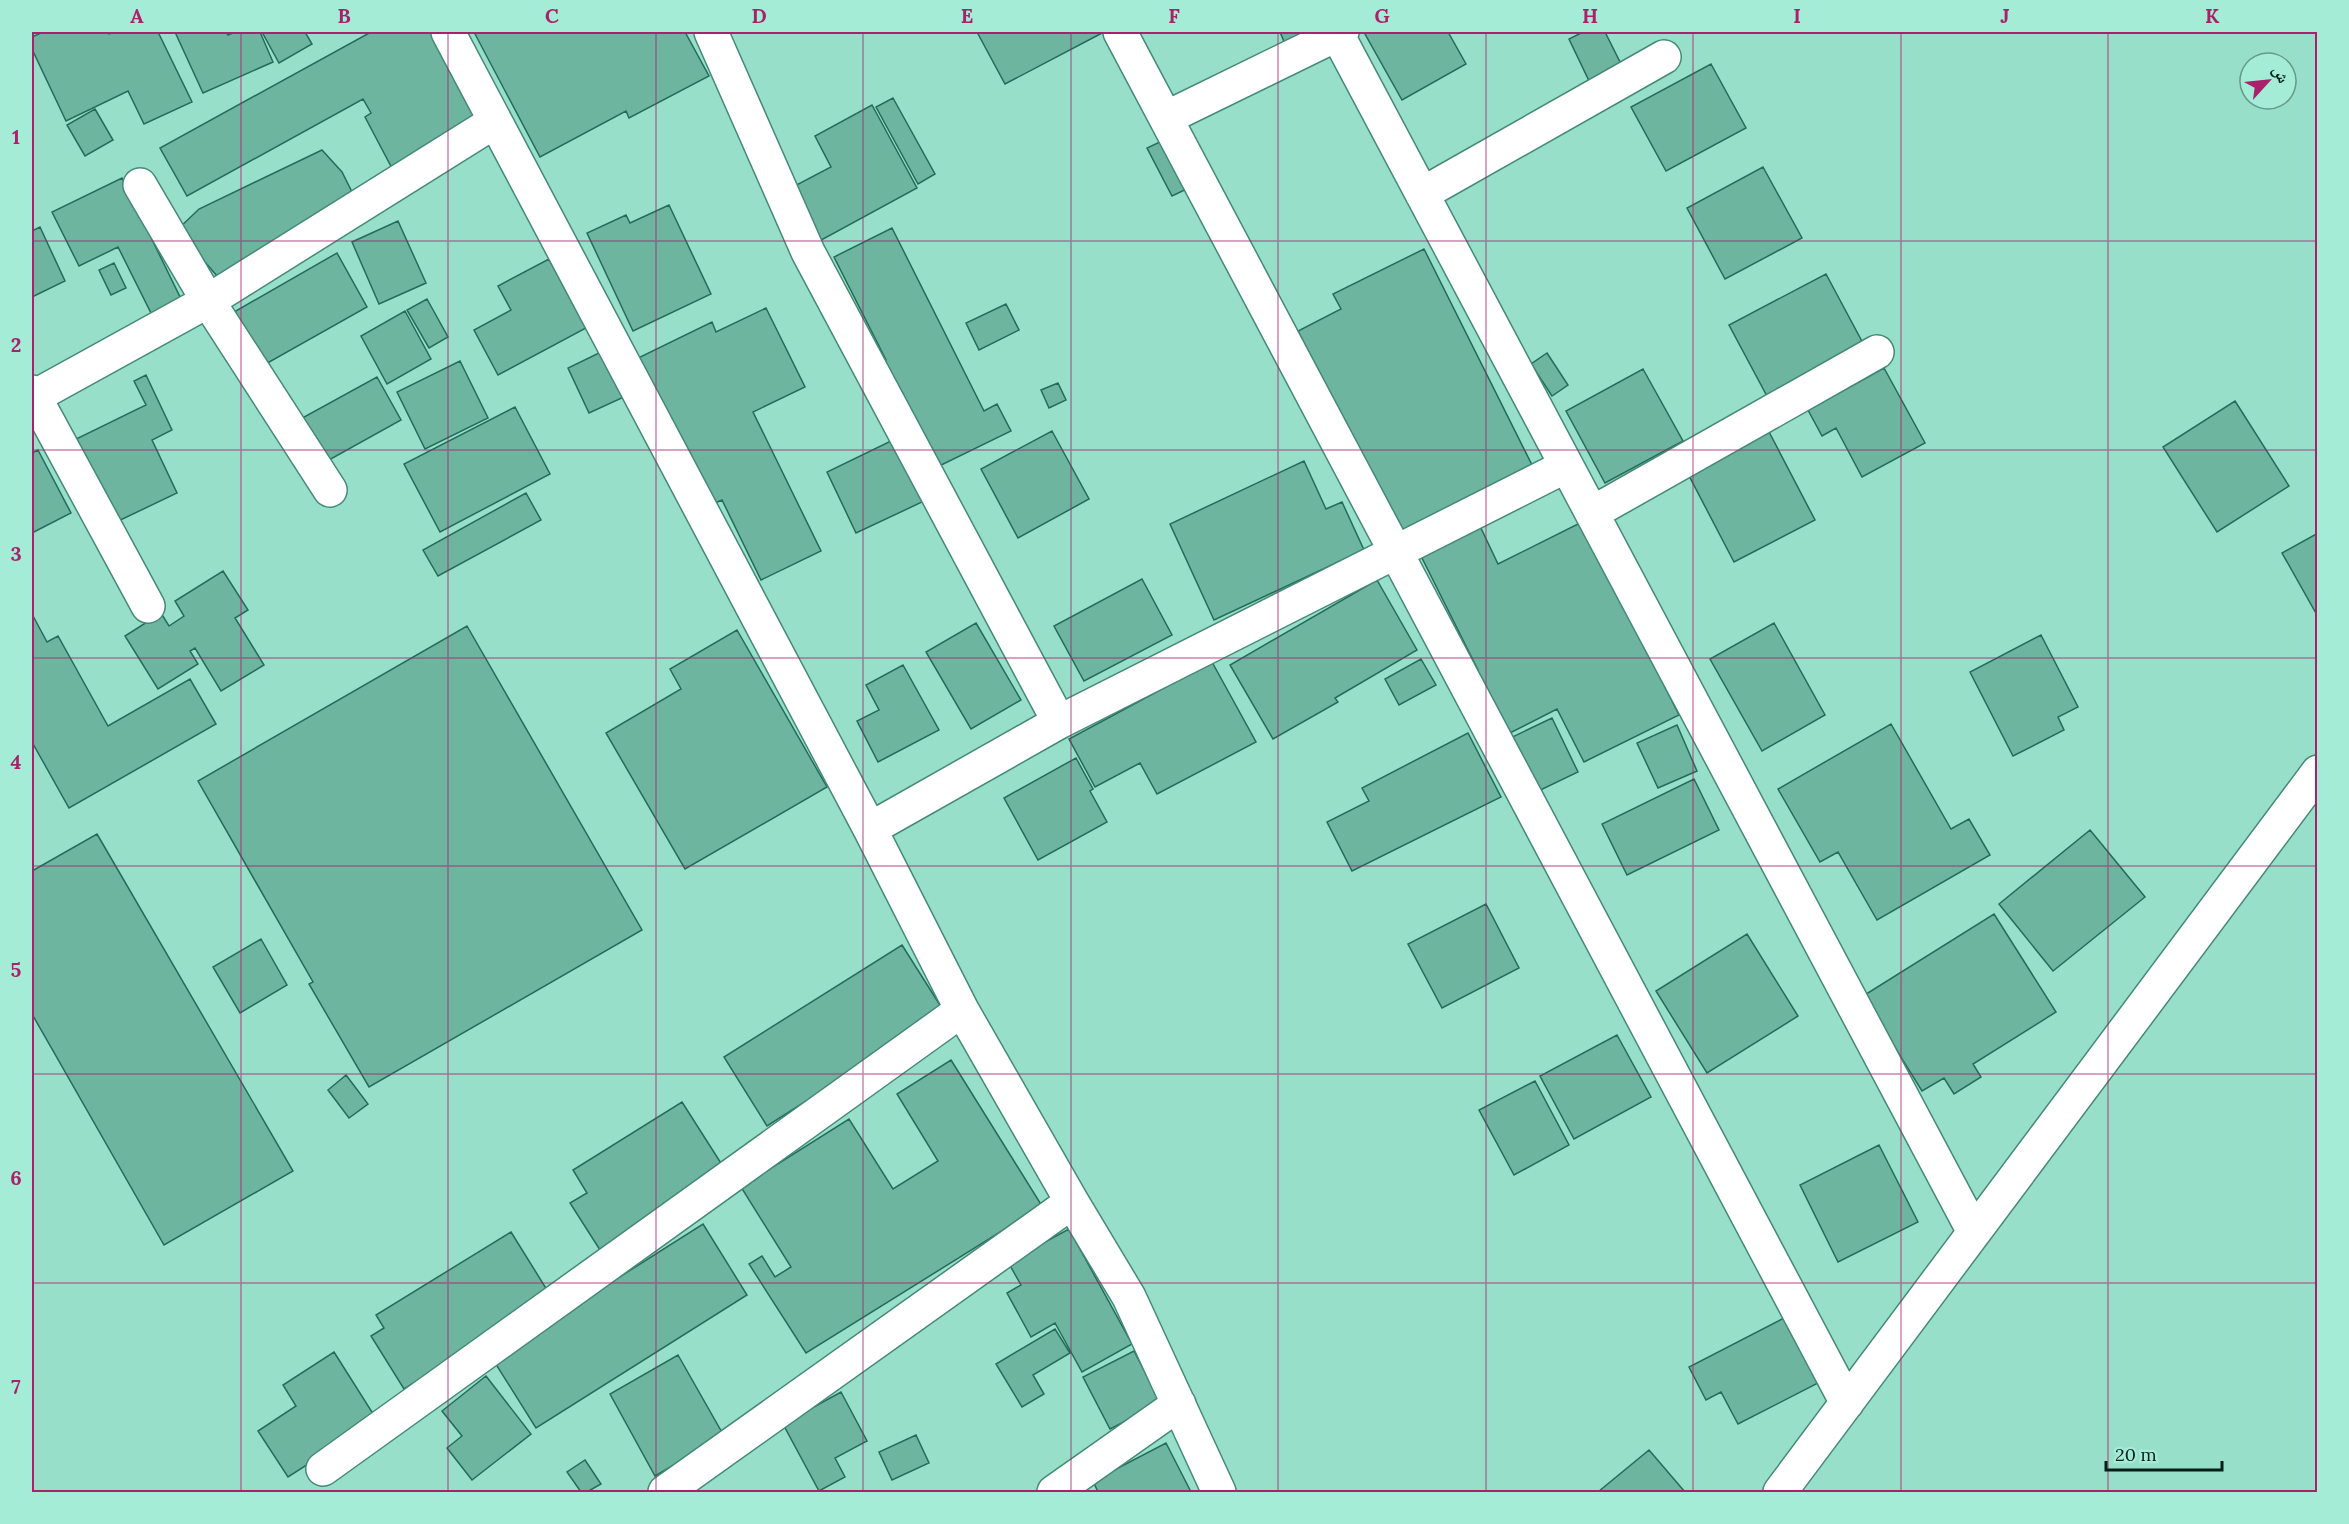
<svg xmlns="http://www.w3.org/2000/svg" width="2349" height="1524" font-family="Lora,'Noto Naskh Arabic',serif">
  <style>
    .building { fill: #6eb5a0; stroke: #236c5a; stroke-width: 1.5 }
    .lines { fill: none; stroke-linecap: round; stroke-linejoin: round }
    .minor-casing { stroke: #448a77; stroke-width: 36 }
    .minor { stroke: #fff; stroke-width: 33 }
    .grid { fill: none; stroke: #a82169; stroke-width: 1.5; stroke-opacity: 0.55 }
    .neatline { fill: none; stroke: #a82169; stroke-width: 2 }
    .grid-label { font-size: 20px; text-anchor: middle; font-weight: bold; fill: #a82169 }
  </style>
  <rect width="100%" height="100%" fill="#98dfc9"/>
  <path class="building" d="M 43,32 L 107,32 L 109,34 L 115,32 L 158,32 L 192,102 L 144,124 L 128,91 L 66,121 L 32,49 L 32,37 Z
    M 175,32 L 226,32 L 228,35 L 235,32 L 260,32 L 273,62 L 203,93 Z
    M 262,32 L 305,32 L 312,44 L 279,63 Z
    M 371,32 L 437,32 L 486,122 L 394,172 L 365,117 L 371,113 L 363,99 L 187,196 L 160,148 Z
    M 480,32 L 685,32 L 709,76 L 629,118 L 626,111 L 540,157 L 475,34 Z
    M 977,32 L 1104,32 L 1005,84 Z
    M 1280,32 L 1304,32 L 1306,37 L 1285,44 Z
    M 1369,32 L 1448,32 L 1466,64 L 1402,100 L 1365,34 Z
    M 1583,32 L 1605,32 L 1624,70 L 1591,85 L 1569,39 Z
    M 1711,64 L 1746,128 L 1666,171 L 1631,107 Z
    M 893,98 L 935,174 L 918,184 L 876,107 Z
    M 872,105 L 917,188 L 814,244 L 785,191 L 831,167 L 815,136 Z
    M 95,109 L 113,140 L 85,156 L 67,125 Z
    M 1166,139 L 1191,187 L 1172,196 L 1147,148 Z
    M 322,150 L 342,172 L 354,196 L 218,277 L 177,230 L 199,209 Z
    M 1763,167 L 1802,238 L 1725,279 L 1687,208 Z
    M 122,178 L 182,301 L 152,315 L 118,247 L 79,266 L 52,212 Z
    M 669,205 L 711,294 L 633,331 L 587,233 L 626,215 L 630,223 Z
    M 398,221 L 426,283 L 379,304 L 352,242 Z
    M 40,227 L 65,281 L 32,297 L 32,231 Z
    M 892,228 L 984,411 L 997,404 L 1011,431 L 929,471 L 876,365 L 886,360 L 834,257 Z
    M 1424,249 L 1534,469 L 1395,534 L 1339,413 L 1298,331 L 1341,309 L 1333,294 Z
    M 337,253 L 367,307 L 264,365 L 234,312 Z
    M 549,259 L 586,328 L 498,375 L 474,330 L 511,310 L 498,286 Z
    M 114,263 L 126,288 L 111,295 L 99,270 Z
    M 1826,274 L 1865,347 L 1768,398 L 1729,325 Z
    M 427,299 L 448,337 L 429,348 L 407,310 Z
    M 1006,304 L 1019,330 L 979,350 L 966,323 Z
    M 766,308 L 805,387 L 753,412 L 821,551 L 761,580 L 722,500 L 708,506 L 636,359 L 712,322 L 716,332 Z
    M 405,311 L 431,359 L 387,384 L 361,336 Z
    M 603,351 L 624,397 L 589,413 L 568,368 Z
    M 1547,353 L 1568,385 L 1552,396 L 1531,364 Z
    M 460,361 L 488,418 L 425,449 L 397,392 Z
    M 1884,368 L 1925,443 L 1862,477 L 1836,428 L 1822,436 L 1808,410 Z
    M 1643,369 L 1683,441 L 1605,483 L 1566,411 Z
    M 146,375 L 172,430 L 152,440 L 177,493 L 112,524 L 72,441 L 146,405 L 134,381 Z
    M 377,377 L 401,420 L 320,465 L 295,422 Z
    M 1058,383 L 1066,400 L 1049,408 L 1041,390 Z
    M 2235,401 L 2289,486 L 2217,532 L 2163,447 Z
    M 515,407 L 550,474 L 440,532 L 404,464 Z
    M 1767,428 L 1815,520 L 1734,562 L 1686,470 Z
    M 1052,431 L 1089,499 L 1018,538 L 981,469 Z
    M 893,440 L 922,502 L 856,533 L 827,472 Z
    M 38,450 L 71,513 L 32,533 L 32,453 Z
    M 1304,461 L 1326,509 L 1342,502 L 1364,550 L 1214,620 L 1170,524 Z
    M 526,493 L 541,520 L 438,576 L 423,550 Z
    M 1582,522 L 1679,715 L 1584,762 L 1557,709 L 1506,735 L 1474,671 L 1478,670 L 1420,554 L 1479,524 L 1498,564 Z
    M 2318,533 L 2318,615 L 2317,615 L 2282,553 Z
    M 223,571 L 248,610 L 235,618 L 264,665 L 221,691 L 195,648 L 190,651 L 198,664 L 158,689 L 125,636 L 161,613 L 169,626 L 184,616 L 175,601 Z
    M 1142,579 L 1172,635 L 1084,681 L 1054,626 Z
    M 1377,580 L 1417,650 L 1335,698 L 1338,702 L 1273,739 L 1230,665 Z
    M 32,614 L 47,642 L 58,636 L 108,726 L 190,679 L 216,724 L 69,808 L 32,742 Z
    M 976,623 L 1021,700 L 971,729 L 926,652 Z
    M 1774,623 L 1825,715 L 1762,751 L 1710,659 Z
    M 467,626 L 642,930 L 369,1087 L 309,984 L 313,982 L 198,781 Z
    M 737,630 L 827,787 L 685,869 L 606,733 L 681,689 L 670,669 Z
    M 2041,635 L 2078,707 L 2058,717 L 2064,730 L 2013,756 L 1970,672 Z
    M 1421,659 L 1436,685 L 1399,705 L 1385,679 Z
    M 1212,662 L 1256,742 L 1157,794 L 1140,763 L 1095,787 L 1069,739 Z
    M 903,665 L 939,730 L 878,762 L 857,721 L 879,710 L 866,685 Z
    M 1552,718 L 1578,772 L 1528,796 L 1502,742 Z
    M 1891,724 L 1951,829 L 1969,819 L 1990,855 L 1877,920 L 1838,852 L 1820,862 L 1778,789 Z
    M 1677,725 L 1697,771 L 1658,788 L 1637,743 Z
    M 1468,733 L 1501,797 L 1352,871 L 1327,822 L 1369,801 L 1362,788 Z
    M 1076,758 L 1093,789 L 1090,791 L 1107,822 L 1038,860 L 1004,798 Z
    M 1694,779 L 1719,830 L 1627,875 L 1602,824 Z
    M 2090,830 L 2145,897 L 2053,971 L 1999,904 Z
    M 97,834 L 293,1171 L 164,1245 L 32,1014 L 32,871 Z
    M 1486,904 L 1519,968 L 1442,1008 L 1408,944 Z
    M 1994,914 L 2056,1012 L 1973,1064 L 1981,1077 L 1954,1094 L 1944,1078 L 1922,1091 L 1863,996 Z
    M 1747,934 L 1798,1016 L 1707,1073 L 1656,991 Z
    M 261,939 L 287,985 L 240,1013 L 213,967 Z
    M 902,945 L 945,1013 L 767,1126 L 724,1057 Z
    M 1617,1035 L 1651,1097 L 1574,1139 L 1540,1076 Z
    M 951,1060 L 1042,1206 L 806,1353 L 749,1264 L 762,1256 L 775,1277 L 791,1267 L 741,1187 L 849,1119 L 893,1189 L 938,1161 L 897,1094 Z
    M 346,1075 L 368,1104 L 349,1118 L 328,1090 Z
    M 1535,1081 L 1569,1145 L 1514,1175 L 1479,1110 Z
    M 682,1102 L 726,1171 L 600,1250 L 570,1203 L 587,1193 L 573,1170 Z
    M 1879,1145 L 1918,1222 L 1838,1262 L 1800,1185 Z
    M 703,1224 L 747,1295 L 536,1428 L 492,1358 Z
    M 1069,1229 L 1132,1344 L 1082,1372 L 1055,1323 L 1031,1337 L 1007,1293 L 1021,1285 L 1008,1262 Z
    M 511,1232 L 552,1298 L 404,1389 L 371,1336 L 384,1328 L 376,1315 Z
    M 1786,1317 L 1820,1382 L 1738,1424 L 1721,1392 L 1706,1400 L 1689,1367 Z
    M 1055,1329 L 1070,1353 L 1033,1375 L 1044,1394 L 1022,1407 L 996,1364 Z
    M 1134,1351 L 1161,1403 L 1110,1429 L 1083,1377 Z
    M 334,1352 L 377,1420 L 288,1477 L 258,1431 L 296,1406 L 283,1385 Z
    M 678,1355 L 724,1436 L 655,1476 L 610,1394 Z
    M 486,1376 L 531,1434 L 472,1480 L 447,1448 L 462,1436 L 442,1411 Z
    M 841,1392 L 867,1441 L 835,1458 L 845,1477 L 819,1491 L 783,1424 Z
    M 916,1435 L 929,1463 L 892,1480 L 879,1452 Z
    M 1166,1443 L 1191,1492 L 1098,1492 L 1093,1481 Z
    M 1649,1450 L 1685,1492 L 1598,1492 Z
    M 585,1460 L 601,1484 L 587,1492 L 581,1492 L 567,1472 Z"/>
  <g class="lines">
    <defs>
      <path id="minor" d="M 448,32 L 870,829 L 962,1010 L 1072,1202 L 1129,1297 L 1219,1492
        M 711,32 L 808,252 L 1059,722
        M 1120,32 L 1847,1403
        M 1336,32 L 1974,1232
        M 1166,118 L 1342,32
        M 140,185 L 208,301 L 330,490
        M 1422,194 L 1664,57
        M 32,392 L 148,606
        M 32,398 L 208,301 L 494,122
        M 1592,513 L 1877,352
        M 870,829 L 1059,722 L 1566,466
        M 323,1469 L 962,1010
        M 665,1492 L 1072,1202
        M 1054,1492 L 1179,1404
        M 1780,1492 L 2318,772"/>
    </defs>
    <use href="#minor" class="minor-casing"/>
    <use href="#minor" class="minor"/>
  </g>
  <path class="grid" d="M 241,32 L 241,1492M 448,32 L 448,1492M 656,32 L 656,1492M 863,32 L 863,1492M 1071,32 L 1071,1492M 1278,32 L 1278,1492M 1486,32 L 1486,1492M 1693,32 L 1693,1492M 1901,32 L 1901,1492M 2108,32 L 2108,1492M 32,241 L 2318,241M 32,450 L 2318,450M 32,658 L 2318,658M 32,866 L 2318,866M 32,1074 L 2318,1074M 32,1283 L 2318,1283"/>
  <rect width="2349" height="1524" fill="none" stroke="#a4ecd6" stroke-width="66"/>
  <g transform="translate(2268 81) rotate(63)"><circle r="28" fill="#a4ecd6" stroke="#639a8a" stroke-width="1.5"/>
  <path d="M0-4.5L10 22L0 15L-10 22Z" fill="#a82169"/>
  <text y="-9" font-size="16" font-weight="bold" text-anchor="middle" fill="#021f18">ش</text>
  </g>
  <path d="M2106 1461v9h116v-9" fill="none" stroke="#021f18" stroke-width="3"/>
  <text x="2115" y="1461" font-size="18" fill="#021f18" stroke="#a4ecd6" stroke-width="4.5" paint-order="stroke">20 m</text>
  <rect x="33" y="33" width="2283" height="1458" class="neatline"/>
  <g class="grid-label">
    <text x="137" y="23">A</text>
    <text x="344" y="23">B</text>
    <text x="552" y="23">C</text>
    <text x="759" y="23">D</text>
    <text x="967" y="23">E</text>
    <text x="1174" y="23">F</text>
    <text x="1382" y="23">G</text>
    <text x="1590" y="23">H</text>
    <text x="1797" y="23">I</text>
    <text x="2005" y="23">J</text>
    <text x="2212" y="23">K</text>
    <text x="16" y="144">1</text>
    <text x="16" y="352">2</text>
    <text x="16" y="561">3</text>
    <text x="16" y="769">4</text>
    <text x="16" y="977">5</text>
    <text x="16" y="1185">6</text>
    <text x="16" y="1394">7</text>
  </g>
</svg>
